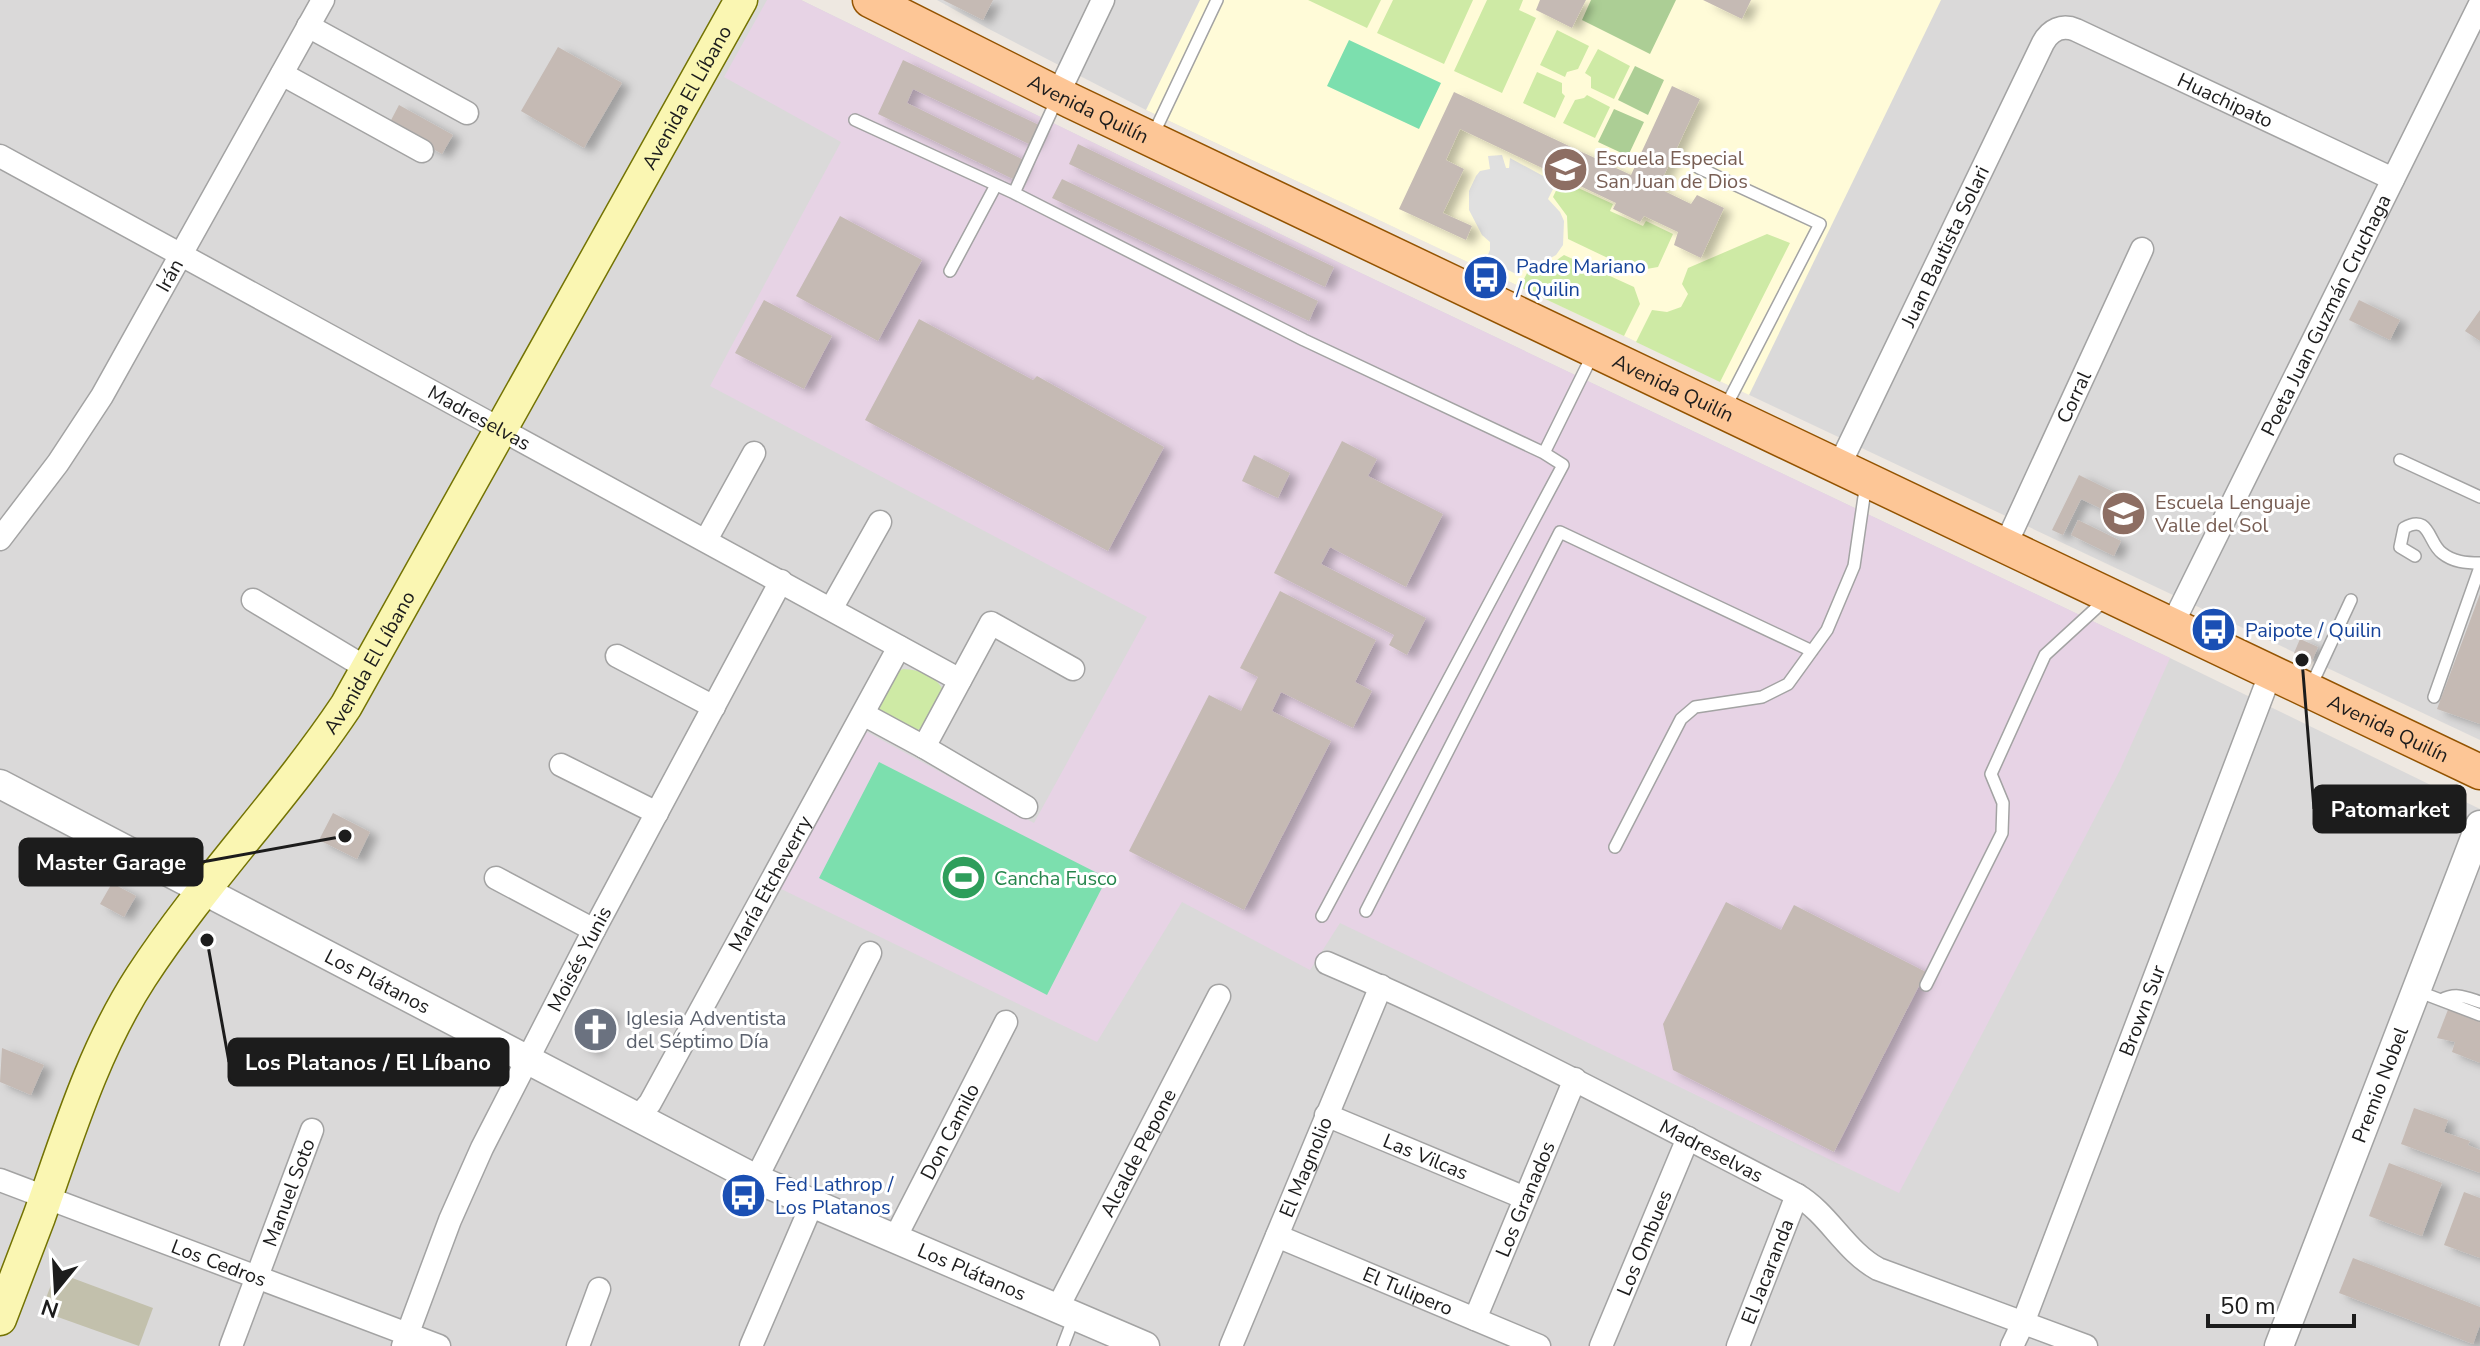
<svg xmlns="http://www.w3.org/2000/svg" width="2480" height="1346" font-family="'Nunito Sans',sans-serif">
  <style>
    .residential { fill: #dad9d9 }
    .industrial { fill: #e7d3e5 }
    .education { fill: #fffbd8 }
    .construction { fill: #c2c0ac }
    .grass { fill: #ceeaa5 }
    .forest { fill: #acce95 }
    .pitch { fill: #7cdfae }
    .parking { fill: #e0e0e0 }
    .building { fill: #c5bab4; filter: url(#shadow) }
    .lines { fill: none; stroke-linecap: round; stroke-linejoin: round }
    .service-casing { stroke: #a3a3a3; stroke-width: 14 }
    .minor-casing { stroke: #a3a3a3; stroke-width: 25 }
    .tertiary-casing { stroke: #a3a3a3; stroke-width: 31 }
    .secondary-casing { stroke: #737303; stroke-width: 35 }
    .primary-casing { stroke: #935300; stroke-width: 37 }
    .service { stroke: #fff; stroke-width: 11 }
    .minor { stroke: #fff; stroke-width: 22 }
    .tertiary { stroke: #fff; stroke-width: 28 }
    .secondary { stroke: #faf6b2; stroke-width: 32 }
    .primary { stroke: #fdc696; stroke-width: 34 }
    .labels { text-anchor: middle; stroke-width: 6; stroke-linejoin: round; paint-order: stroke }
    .street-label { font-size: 20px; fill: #1c1c1c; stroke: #fff }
    .education-label { font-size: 20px; fill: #785e54; stroke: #fff; text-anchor: start }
    .transit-label { font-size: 20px; fill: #164399; stroke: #fff; text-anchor: start }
    .leisure-label { font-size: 20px; fill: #27864d; stroke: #fff; text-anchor: start }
    .worship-label { font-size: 20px; fill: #5b616d; stroke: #fff; text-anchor: start }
    .leader { fill: none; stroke: #1c1c1c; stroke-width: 3 }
    .callout-dot { fill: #1c1c1c; stroke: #fff; stroke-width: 3 }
    .callout { fill: #1c1c1c; stroke: #1c1c1c; stroke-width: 3 }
    .callout-label { font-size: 22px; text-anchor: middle; font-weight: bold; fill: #fff }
  </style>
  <defs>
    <filter id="shadow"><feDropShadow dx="8" dy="4.5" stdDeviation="4" flood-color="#0004"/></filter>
  </defs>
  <rect width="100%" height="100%" fill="#eee8e1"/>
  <path class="residential" d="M 0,0 L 801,0 L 1344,265 L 2170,658 L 2480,809 L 2480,1346 L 0,1346 Z
    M 937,0 L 2480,0 L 2480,740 L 1146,110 L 989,29 Z"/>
  <path class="industrial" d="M 767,0 L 801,0 L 1344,265 L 2170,658 L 2120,770 L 1899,1193 L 1340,923 L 1310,970 L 1182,902 L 1097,1042 L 775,886 L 865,731 L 1034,823 L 1147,617 L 710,386 L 841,142 L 724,77 Z"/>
  <path class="education" d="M 1200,0 L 1941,0 L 1749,395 L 1146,110 Z"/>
  <path class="construction" d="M 56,1272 L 153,1308 L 139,1346 L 41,1311 Z"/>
  <path class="grass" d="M 1308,0 L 1381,0 L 1367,28 Z
    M 1393,0 L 1473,0 L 1444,64 L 1377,33 Z
    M 1487,0 L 1523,0 L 1519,10 L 1536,18 L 1502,93 L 1454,71 Z
    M 1557,30 L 1589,46 L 1578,69 L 1567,72 L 1565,77 L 1540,65 Z
    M 1598,49 L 1630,66 L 1614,99 L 1591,88 L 1591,77 L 1585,73 Z
    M 1537,72 L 1562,83 L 1562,93 L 1565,96 L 1555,118 L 1523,103 Z
    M 1587,95 L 1610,107 L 1595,138 L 1563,123 L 1575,100 L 1584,98 Z
    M 1561,180 L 1613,204 L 1610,211 L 1643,226 L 1646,221 L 1673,234 L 1658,267 L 1635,271 L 1568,239 L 1567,216 L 1553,197 Z
    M 1767,234 L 1790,243 L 1720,382 L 1636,342 L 1652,310 L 1667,312 L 1681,307 L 1688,294 L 1682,284 L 1688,268 Z
    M 1564,255 L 1634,287 L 1640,304 L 1624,336 L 1520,287 L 1529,269 L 1554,262 Z
    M 903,669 C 920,670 935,675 943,690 L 923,726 L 917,731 L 877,714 L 877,707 L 897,672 Z"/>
  <path class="forest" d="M 1591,0 L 1676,0 L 1650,54 L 1582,20 Z
    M 1635,66 L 1664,80 L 1648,115 L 1618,100 Z
    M 1614,109 L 1644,122 L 1628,156 L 1598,142 Z"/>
  <path class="pitch" d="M 1349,40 L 1441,83 L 1419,129 L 1327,86 Z
    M 879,762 L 1107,878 L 1047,995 L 819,878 Z"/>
  <path class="parking" d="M 1502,155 L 1506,168 L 1509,168 L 1510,158 L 1556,183 L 1548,199 L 1560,212 L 1564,221 L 1563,245 L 1556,255 L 1547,260 L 1525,266 L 1520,276 L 1486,259 L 1490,250 L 1490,242 L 1482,235 L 1469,210 L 1469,191 L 1476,176 L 1480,171 L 1490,169 L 1488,156 Z"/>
  <path class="building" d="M 943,0 L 993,0 L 983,20 Z
    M 1540,0 L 1586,0 L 1572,28 L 1536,10 Z
    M 1703,0 L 1751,0 L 1742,19 Z
    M 558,47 L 622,83 L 584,148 L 521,111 Z
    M 903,60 L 1041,126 L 1031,145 L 913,89 L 907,103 L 1024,160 L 1015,180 L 878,114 Z
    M 1672,86 L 1700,99 L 1658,188 L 1691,204 L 1697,195 L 1724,208 L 1701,258 L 1674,245 L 1678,232 L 1644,216 L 1640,222 L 1613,209 L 1616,203 L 1460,129 L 1446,160 L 1464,169 L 1443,213 L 1472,226 L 1466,240 L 1399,209 L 1454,92 L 1631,175 Z
    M 399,105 L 453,135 L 442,154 L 389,124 Z
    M 1078,144 L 1334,267 L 1325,287 L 1069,164 Z
    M 1062,179 L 1318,301 L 1309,321 L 1052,198 Z
    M 840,216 L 922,260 L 878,341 L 796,296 Z
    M 764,300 L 832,336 L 804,389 L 735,353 Z
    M 2359,300 L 2400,320 L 2390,340 L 2349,320 Z
    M 2480,310 L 2480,341 L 2465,331 Z
    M 919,319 L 1033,380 L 1037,376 L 1164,447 L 1108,551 L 865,420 Z
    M 1342,441 L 1377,459 L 1368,476 L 1443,514 L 1406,587 L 1330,547 L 1321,564 L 1426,618 L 1407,655 L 1389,645 L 1394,635 L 1274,573 Z
    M 1254,455 L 1290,473 L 1278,498 L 1242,481 Z
    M 2079,475 L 2140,505 L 2131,523 L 2081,499 L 2063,535 L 2052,530 Z
    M 2078,520 L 2121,541 L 2114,556 L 2071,535 Z
    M 1280,591 L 1376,640 L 1355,682 L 1372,691 L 1353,728 L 1281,692 L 1272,711 L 1331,741 L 1244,910 L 1129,851 L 1209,695 L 1241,711 L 1258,677 L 1240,668 Z
    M 2480,594 L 2480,724 L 2437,709 Z
    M 2300,639 L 2318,647 L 2312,661 L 2294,653 Z
    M 333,813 L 370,832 L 357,859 L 319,840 Z
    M 112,883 L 136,896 L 124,917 L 100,904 Z
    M 1726,902 L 1781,930 L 1794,905 L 1926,972 L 1834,1152 L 1673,1070 L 1663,1024 Z
    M 596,1006 L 613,1015 L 594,1052 L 577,1043 Z
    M 2449,1007 L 2480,1019 L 2480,1063 L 2452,1052 L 2455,1042 L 2437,1038 Z
    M 2,1048 L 44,1065 L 31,1095 L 0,1082 Z
    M 2414,1108 L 2448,1120 L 2444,1132 L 2470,1141 L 2468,1145 L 2480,1150 L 2480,1173 L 2401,1144 Z
    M 2389,1163 L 2442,1183 L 2422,1236 L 2369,1216 Z
    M 2464,1192 L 2480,1198 L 2480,1258 L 2444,1245 Z
    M 2353,1258 L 2480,1307 L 2480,1325 L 2473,1344 L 2339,1293 Z"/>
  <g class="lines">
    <defs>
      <path id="service" d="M 855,120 L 1014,193 L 1304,340 L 1544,453
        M 1152,137 L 1217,0
        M 1699,168 L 1820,224 L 1725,408
        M 1014,193 L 1057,99
        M 950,271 L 996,185
        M 2400,460 L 2480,497
        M 2415,556 L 2400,547 L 2404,528 C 2430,513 2428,543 2442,553 C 2453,562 2466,563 2480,563
        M 2311,686 L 2351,600
        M 2434,697 L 2480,567
        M 1615,847 L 1681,719 L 1695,707 L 1762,697 L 1788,684 L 1827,630 L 1854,566 L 1866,483
        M 1366,911 L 1560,532 L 1812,651
        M 1322,916 L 1563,465 L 1544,453 L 1593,354
        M 1926,985 L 2002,833 L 2003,803 L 1991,774 L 2045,655 L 2105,600
        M 2417,991 L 2480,1015
        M 2441,1000 C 2456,992 2465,997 2480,1002
        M 1063,1346 L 1074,1317"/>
      <g id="minor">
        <path d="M 308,26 L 467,113"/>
        <path d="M 282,74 L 422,151"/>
        <path d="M 1058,94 L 1103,0"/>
        <path id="s1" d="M 0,156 L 960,680"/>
        <path id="s2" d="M 1839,466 L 2043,43 C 2050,30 2062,24 2076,30 L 2393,179"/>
        <path id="s3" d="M 0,539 L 58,463 L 102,396 L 323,0"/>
        <path d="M 706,540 L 754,453"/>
        <path id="s4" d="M 2005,546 L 2142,249"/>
        <path d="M 253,600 L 368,669"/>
        <path d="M 831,609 L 880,522"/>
        <path id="s5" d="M 2172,625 L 2480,4"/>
        <path d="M 617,656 L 714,707"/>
        <path d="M 863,714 L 924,747 L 1026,807"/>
        <path d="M 924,747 L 991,623 L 1073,669"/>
        <path d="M 561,765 L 657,813"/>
        <path d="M 496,878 L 594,930"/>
        <path id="s6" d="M 1327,963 C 1488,1032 1642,1115 1797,1195 C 1829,1214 1845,1251 1878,1269 L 2086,1346"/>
        <path id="s7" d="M 1326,1115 L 1525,1198"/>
        <path id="s8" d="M 637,1118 L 650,1103 L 899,647"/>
        <path d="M 756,1179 L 870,953"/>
        <path id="s9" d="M 0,1180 L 439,1346"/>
        <path id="s10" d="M 1277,1236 L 1539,1346"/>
        <path id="s11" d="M 894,1240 L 1006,1022"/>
        <path id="s12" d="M 1057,1309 L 1219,996"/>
        <path id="s13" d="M 1475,1319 L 1575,1079"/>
        <path id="s14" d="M 231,1346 L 312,1130"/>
        <path id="s15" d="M 403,1346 L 450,1220 L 482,1148 L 594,930 L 781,581"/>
        <path d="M 578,1346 L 599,1289"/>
        <path d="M 751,1346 L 812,1204"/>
        <path id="s16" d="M 1231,1346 L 1381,986"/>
        <path id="s17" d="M 1601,1346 L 1688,1138"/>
        <path id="s18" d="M 1738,1346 L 1797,1195"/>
        <path id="s19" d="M 2012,1346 L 2023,1323 L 2271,672"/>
      </g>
      <g id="tertiary">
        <path id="s20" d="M 0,784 L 756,1179 L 1145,1346"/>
        <path id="s21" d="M 2279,1346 L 2480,825"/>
      </g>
      <g id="secondary">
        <path id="s22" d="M 0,1319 C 13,1285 26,1251 39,1217 C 68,1135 93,1051 141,977 C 203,882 283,800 346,706 L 741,0"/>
      </g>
      <g id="primary">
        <path id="s23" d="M 870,0 L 1071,101 L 2480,772"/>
      </g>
    </defs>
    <use href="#service" class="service-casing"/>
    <use href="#minor" class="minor-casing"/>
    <use href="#tertiary" class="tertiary-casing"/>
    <use href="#secondary" class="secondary-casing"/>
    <use href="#primary" class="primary-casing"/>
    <use href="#service" class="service"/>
    <use href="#minor" class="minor"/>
    <use href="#tertiary" class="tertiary"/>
    <use href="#secondary" class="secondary"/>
    <use href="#primary" class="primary"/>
  </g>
  <defs>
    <symbol id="school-disc" viewBox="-11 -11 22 22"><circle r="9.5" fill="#8d6e63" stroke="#fff"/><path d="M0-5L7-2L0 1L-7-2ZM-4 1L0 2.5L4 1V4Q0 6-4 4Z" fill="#fff"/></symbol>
    <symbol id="bus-disc" viewBox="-11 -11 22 22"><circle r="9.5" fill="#1a4fb4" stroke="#fff"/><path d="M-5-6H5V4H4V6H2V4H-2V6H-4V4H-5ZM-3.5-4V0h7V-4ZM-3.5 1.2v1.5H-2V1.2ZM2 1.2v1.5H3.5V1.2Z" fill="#fff"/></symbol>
    <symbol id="stadium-disc" viewBox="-11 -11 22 22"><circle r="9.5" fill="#2e9e5b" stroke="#fff"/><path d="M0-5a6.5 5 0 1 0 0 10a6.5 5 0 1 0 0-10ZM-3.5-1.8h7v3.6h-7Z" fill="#fff"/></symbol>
    <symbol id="church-disc" viewBox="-11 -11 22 22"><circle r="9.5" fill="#6b7280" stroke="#fff"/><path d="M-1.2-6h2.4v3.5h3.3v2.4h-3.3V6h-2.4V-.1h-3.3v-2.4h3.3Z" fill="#fff"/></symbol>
  </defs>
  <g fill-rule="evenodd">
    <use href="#school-disc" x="1540" y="144" width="51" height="51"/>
    <use href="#bus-disc" x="1460" y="252" width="51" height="51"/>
    <use href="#school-disc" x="2098" y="488" width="51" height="51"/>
    <use href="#bus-disc" x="2188" y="604" width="51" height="51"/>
    <use href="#stadium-disc" x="938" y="852" width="51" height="51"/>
    <use href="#church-disc" x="570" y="1004" width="51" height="51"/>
    <use href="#bus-disc" x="718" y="1170" width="51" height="51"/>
  </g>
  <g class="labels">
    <g class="street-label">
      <text dy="7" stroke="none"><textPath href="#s22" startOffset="1408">Avenida El Líbano</textPath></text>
      <text dy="7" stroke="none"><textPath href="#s2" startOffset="674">Huachipato</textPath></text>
      <text dy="7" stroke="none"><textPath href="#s23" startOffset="244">Avenida Quilín</textPath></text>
      <text dy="7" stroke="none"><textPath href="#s2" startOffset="244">Juan Bautista Solari</textPath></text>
      <text dy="7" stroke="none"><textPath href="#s3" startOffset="314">Irán</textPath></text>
      <text dy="7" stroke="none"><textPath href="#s5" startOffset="346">Poeta Juan Guzmán Cruchaga</textPath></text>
      <text dy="7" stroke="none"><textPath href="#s23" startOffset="892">Avenida Quilín</textPath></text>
      <text dy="7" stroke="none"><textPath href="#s4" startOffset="164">Corral</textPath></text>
      <text dy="7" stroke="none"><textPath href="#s1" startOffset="546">Madreselvas</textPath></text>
      <text dy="7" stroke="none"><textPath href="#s22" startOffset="760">Avenida El Líbano</textPath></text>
      <text dy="7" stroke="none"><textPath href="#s23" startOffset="1684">Avenida Quilín</textPath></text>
      <text dy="7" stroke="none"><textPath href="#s8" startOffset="270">María Etcheverry</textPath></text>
      <text dy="7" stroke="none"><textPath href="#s15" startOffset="426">Moisés Yunis</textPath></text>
      <text dy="7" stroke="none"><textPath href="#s20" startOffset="426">Los Plátanos</textPath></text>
      <text dy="7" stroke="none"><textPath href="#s19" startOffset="360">Brown Sur</textPath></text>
      <text dy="7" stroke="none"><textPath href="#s21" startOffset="280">Premio Nobel</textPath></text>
      <text dy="7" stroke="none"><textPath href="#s11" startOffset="122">Don Camilo</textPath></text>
      <text dy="7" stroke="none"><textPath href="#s6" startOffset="428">Madreselvas</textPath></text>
      <text dy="7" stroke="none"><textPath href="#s12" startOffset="176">Alcalde Pepone</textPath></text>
      <text dy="7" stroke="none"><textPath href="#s7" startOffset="108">Las Vilcas</textPath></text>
      <text dy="7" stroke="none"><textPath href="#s16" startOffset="194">El Magnolio</textPath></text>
      <text dy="7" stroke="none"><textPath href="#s14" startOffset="164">Manuel Soto</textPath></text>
      <text dy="7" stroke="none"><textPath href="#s13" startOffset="130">Los Granados</textPath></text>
      <text dy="7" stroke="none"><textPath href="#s17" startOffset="112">Los Ombues</textPath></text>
      <text dy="7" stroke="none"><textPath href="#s9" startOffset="234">Los Cedros</textPath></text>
      <text dy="7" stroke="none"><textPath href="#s18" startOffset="80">El Jacaranda</textPath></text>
      <text dy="7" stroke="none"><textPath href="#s20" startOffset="1088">Los Plátanos</textPath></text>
      <text dy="7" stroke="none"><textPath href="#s10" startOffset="142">El Tulipero</textPath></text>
    </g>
    <g class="education-label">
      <text x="1596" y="165">Escuela Especial<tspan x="1596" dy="23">San Juan de Dios</tspan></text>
      <text x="2155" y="509">Escuela Lenguaje<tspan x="2155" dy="23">Valle del Sol</tspan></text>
    </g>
    <g class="transit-label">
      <text x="1516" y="273">Padre Mariano<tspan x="1516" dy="23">/ Quilin</tspan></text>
      <text x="2245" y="637">Paipote / Quilin</text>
      <text x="775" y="1191">Fed Lathrop /<tspan x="775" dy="23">Los Platanos</tspan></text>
    </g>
    <g class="leisure-label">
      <text x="994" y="885">Cancha Fusco</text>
    </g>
    <g class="worship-label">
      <text x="626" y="1025">Iglesia Adventista<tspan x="626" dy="23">del Séptimo Día</tspan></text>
    </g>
  </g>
  <path class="leader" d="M2302 660L2314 809M345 836L202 862M207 940L229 1062"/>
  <g class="callout-dot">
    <circle cx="2302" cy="660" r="8"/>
    <circle cx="345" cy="836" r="8"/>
    <circle cx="207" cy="940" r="8"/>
  </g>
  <g class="callout">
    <rect x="2314" y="786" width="151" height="46" rx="8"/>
    <rect x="20" y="839" width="182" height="46" rx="8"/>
    <rect x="229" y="1039" width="279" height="46" rx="8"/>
  </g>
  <g class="callout-label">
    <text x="2390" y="817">Patomarket</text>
    <text x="111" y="870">Master Garage</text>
    <text x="368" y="1070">Los Platanos / El Líbano</text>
  </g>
  <g transform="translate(56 1290) rotate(198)" stroke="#ffffff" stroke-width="6" paint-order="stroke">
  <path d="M0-6L14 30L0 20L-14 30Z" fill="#1c1c1c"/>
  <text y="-12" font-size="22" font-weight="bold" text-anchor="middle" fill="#1c1c1c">N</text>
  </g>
  <path d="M2208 1314v12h146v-12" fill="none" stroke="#1c1c1c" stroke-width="4"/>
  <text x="2220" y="1314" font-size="24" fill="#1c1c1c" stroke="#ffffff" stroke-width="6" paint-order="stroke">50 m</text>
</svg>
